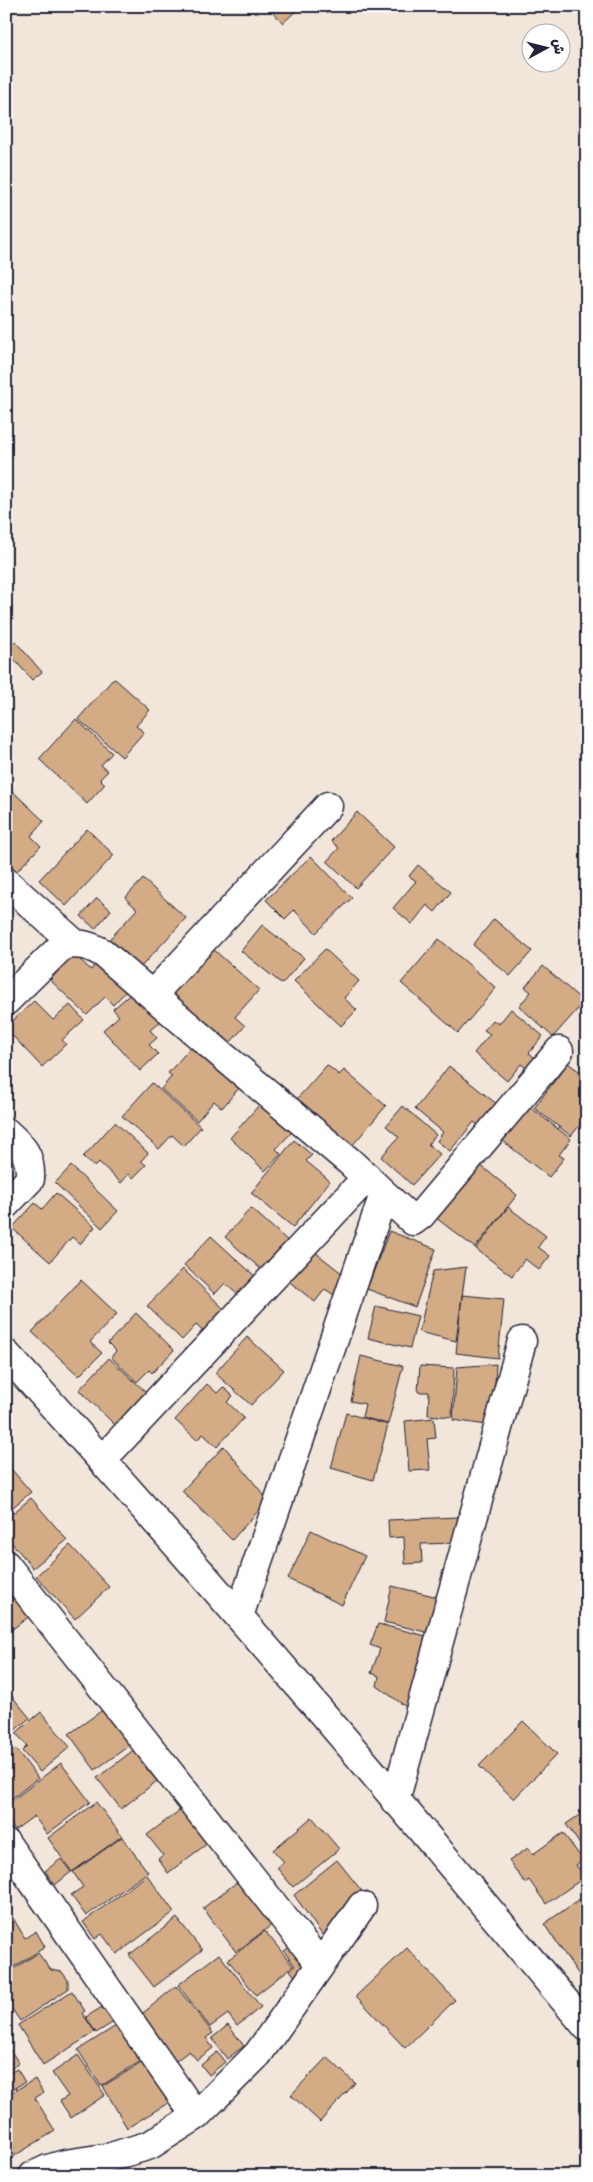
<svg xmlns="http://www.w3.org/2000/svg" width="593" height="2182" font-family="'Playpen Sans','Playpen Sans Arabic',sans-serif">
  <style>
    .building { fill: #d3ab84; stroke: #22223b }
    .lines { fill: none; stroke-linecap: round; stroke-linejoin: round }
    .minor-casing { stroke: #22223b; stroke-width: 31 }
    .minor { stroke: #fff; stroke-width: 28 }
  </style>
  <rect width="100%" height="100%" fill="#f2e6da"/>
  <filter id="ink" filterUnits="userSpaceOnUse"><feTurbulence type="fractalNoise" baseFrequency=".02" numOctaves="2"/><feDisplacementMap in="SourceGraphic" scale="10" xChannelSelector="R" yChannelSelector="G"/><feConvolveMatrix kernelMatrix="1 2 1 2 8 2 1 2 1" color-interpolation-filters="sRGB"/></filter>
  <g filter="url(#ink)">
    <path class="building" d="M 267,6 L 301,6 L 283,23 Z
      M 15,641 L 42,672 L 32,680 L 6,650 Z
      M 114,678 L 150,710 L 136,726 L 144,732 L 122,757 L 78,719 Z
      M 76,719 L 112,753 L 101,765 L 108,771 L 100,779 L 105,784 L 87,804 L 39,759 Z
      M 6,785 L 44,821 L 31,836 L 41,846 L 14,874 L 6,867 Z
      M 357,812 L 394,847 L 356,888 L 327,861 L 339,848 L 331,841 Z
      M 87,829 L 114,855 L 66,906 L 39,880 Z
      M 311,856 L 352,898 L 316,933 L 294,910 L 285,919 L 266,900 Z
      M 418,865 L 451,892 L 435,912 L 427,905 L 412,924 L 393,908 L 416,881 L 409,876 Z
      M 143,879 L 186,918 L 139,969 L 108,941 L 137,909 L 125,898 Z
      M 97,898 L 111,910 L 95,929 L 81,916 Z
      M 494,919 L 532,951 L 510,976 L 473,945 Z
      M 262,925 L 304,958 L 282,984 L 241,951 Z
      M 439,939 L 496,988 L 458,1033 L 401,983 Z
      M 213,949 L 259,990 L 235,1017 L 245,1026 L 229,1044 L 173,994 Z
      M 325,949 L 359,981 L 344,998 L 357,1010 L 341,1026 L 294,981 Z
      M 74,954 L 91,970 L 100,959 L 130,987 L 113,1005 L 105,997 L 87,1015 L 50,980 Z
      M 543,966 L 584,1002 L 553,1037 L 519,1006 L 531,992 L 525,987 Z
      M 134,991 L 161,1021 L 150,1030 L 157,1038 L 149,1045 L 158,1054 L 140,1071 L 103,1030 L 119,1016 L 113,1009 Z
      M 34,1001 L 53,1020 L 70,1005 L 84,1020 L 62,1040 L 66,1044 L 42,1067 L 6,1029 L 6,1027 Z
      M 511,1009 L 543,1036 L 529,1053 L 536,1059 L 527,1069 L 521,1064 L 507,1081 L 474,1053 L 490,1034 L 484,1030 L 493,1020 L 499,1024 Z
      M 193,1045 L 240,1087 L 222,1108 L 214,1101 L 197,1121 L 161,1089 L 172,1076 L 168,1073 Z
      M 568,1063 L 587,1077 L 585,1097 L 587,1098 L 587,1116 L 571,1136 L 534,1108 Z
      M 327,1065 L 339,1075 L 344,1070 L 386,1106 L 351,1147 L 296,1100 Z
      M 449,1066 L 503,1109 L 486,1131 L 474,1122 L 450,1151 L 437,1141 L 443,1132 L 415,1109 Z
      M 152,1083 L 201,1127 L 184,1146 L 172,1135 L 159,1149 L 122,1116 Z
      M 260,1104 L 292,1132 L 276,1149 L 281,1154 L 265,1171 L 230,1138 Z
      M 526,1104 L 571,1139 L 559,1155 L 564,1158 L 549,1177 L 499,1138 Z
      M 403,1106 L 436,1135 L 428,1144 L 440,1154 L 412,1185 L 381,1157 L 399,1137 L 386,1126 Z
      M 115,1122 L 148,1153 L 141,1161 L 146,1165 L 133,1178 L 129,1174 L 121,1183 L 99,1162 L 95,1167 L 83,1157 Z
      M 294,1140 L 312,1155 L 306,1161 L 330,1181 L 293,1227 L 251,1193 Z
      M 474,1160 L 517,1195 L 475,1248 L 431,1214 Z
      M 71,1166 L 118,1211 L 102,1228 L 55,1183 Z
      M 56,1193 L 95,1227 L 80,1244 L 72,1237 L 50,1262 L 12,1228 L 35,1203 L 42,1209 Z
      M 508,1207 L 546,1236 L 538,1247 L 550,1256 L 539,1270 L 525,1259 L 512,1276 L 476,1249 Z
      M 251,1208 L 289,1242 L 263,1271 L 225,1237 Z
      M 389,1231 L 436,1249 L 415,1307 L 367,1289 Z
      M 211,1236 L 257,1278 L 240,1297 L 225,1283 L 215,1294 L 184,1265 Z
      M 306,1245 L 348,1278 L 334,1295 L 325,1289 L 315,1302 L 282,1276 Z
      M 466,1267 L 456,1341 L 419,1332 L 433,1271 Z
      M 183,1269 L 226,1311 L 205,1333 L 196,1325 L 182,1340 L 147,1306 Z
      M 81,1280 L 117,1314 L 90,1342 L 102,1353 L 79,1376 L 32,1332 Z
      M 462,1295 L 504,1299 L 498,1358 L 456,1353 Z
      M 376,1306 L 418,1316 L 410,1348 L 368,1338 Z
      M 136,1313 L 174,1350 L 152,1373 L 149,1370 L 137,1382 L 111,1357 L 116,1351 L 108,1343 Z
      M 247,1337 L 284,1370 L 251,1405 L 215,1373 Z
      M 361,1356 L 403,1366 L 388,1424 L 362,1417 L 365,1404 L 351,1401 Z
      M 109,1358 L 146,1392 L 115,1425 L 79,1390 Z
      M 496,1364 L 493,1426 L 453,1420 L 457,1367 Z
      M 420,1366 L 454,1368 L 452,1417 L 428,1415 L 429,1392 L 418,1392 Z
      M 207,1384 L 217,1393 L 223,1387 L 233,1396 L 227,1402 L 244,1418 L 217,1447 L 203,1434 L 197,1440 L 175,1420 Z
      M 346,1413 L 388,1425 L 373,1480 L 331,1468 Z
      M 434,1418 L 436,1438 L 427,1439 L 430,1470 L 409,1471 L 405,1421 Z
      M 224,1446 L 268,1500 L 232,1540 L 182,1491 Z
      M 6,1463 L 31,1492 L 6,1513 Z
      M 31,1498 L 67,1540 L 33,1568 L 6,1536 L 6,1519 Z
      M 458,1517 L 459,1543 L 421,1544 L 422,1563 L 405,1564 L 404,1537 L 389,1538 L 388,1520 Z
      M 311,1530 L 365,1556 L 342,1605 L 288,1579 Z
      M 70,1545 L 109,1587 L 75,1619 L 36,1576 Z
      M 6,1579 L 35,1612 L 6,1634 Z
      M 392,1586 L 438,1597 L 430,1633 L 384,1622 Z
      M 378,1624 L 438,1639 L 416,1714 L 377,1686 L 379,1676 L 371,1673 L 380,1649 L 370,1645 Z
      M 6,1689 L 30,1718 L 6,1737 Z
      M 111,1704 L 137,1740 L 95,1770 L 69,1734 Z
      M 41,1712 L 70,1747 L 40,1772 L 22,1751 L 27,1746 L 16,1733 Z
      M 523,1721 L 557,1754 L 514,1799 L 479,1766 Z
      M 144,1742 L 157,1760 L 146,1768 L 157,1781 L 121,1809 L 97,1778 Z
      M 16,1749 L 38,1778 L 6,1803 L 6,1757 Z
      M 61,1763 L 90,1802 L 47,1834 L 34,1816 L 15,1830 L 6,1818 L 6,1805 Z
      M 96,1802 L 122,1836 L 72,1872 L 48,1838 Z
      M 184,1807 L 216,1837 L 168,1873 L 158,1859 L 163,1855 L 147,1835 Z
      M 587,1810 L 587,1855 L 566,1824 Z
      M 312,1817 L 339,1849 L 293,1887 L 277,1868 L 284,1862 L 273,1850 Z
      M 563,1833 L 583,1860 L 576,1865 L 585,1877 L 546,1904 L 529,1880 L 525,1883 L 509,1861 L 528,1848 L 533,1854 Z
      M 122,1837 L 148,1872 L 86,1916 L 71,1895 L 83,1887 L 73,1872 Z
      M 61,1859 L 71,1872 L 55,1885 L 45,1871 Z
      M 337,1860 L 361,1890 L 325,1939 L 294,1895 Z
      M 147,1875 L 174,1912 L 117,1954 L 102,1934 L 95,1939 L 83,1922 Z
      M 245,1876 L 278,1920 L 236,1952 L 203,1908 Z
      M 587,1894 L 587,1969 L 579,1975 L 544,1924 Z
      M 13,1918 L 25,1938 L 36,1931 L 45,1947 L 6,1972 L 6,1922 Z
      M 177,1918 L 202,1950 L 154,1987 L 129,1955 Z
      M 265,1931 L 293,1966 L 256,1995 L 228,1960 Z
      M 295,1944 L 314,1970 L 298,1981 L 290,1970 L 295,1966 L 284,1951 Z
      M 407,1948 L 455,2000 L 405,2048 L 356,1996 Z
      M 38,1953 L 51,1970 L 62,1972 L 68,1980 L 68,1989 L 20,2021 L 6,2000 L 6,1974 Z
      M 219,1954 L 261,2007 L 237,2026 L 228,2014 L 210,2027 L 178,1985 Z
      M 176,1986 L 213,2033 L 206,2038 L 213,2048 L 197,2060 L 189,2051 L 172,2064 L 137,2018 Z
      M 72,1991 L 85,2011 L 82,2013 L 95,2032 L 43,2065 L 18,2025 Z
      M 107,2004 L 117,2020 L 96,2033 L 86,2017 Z
      M 119,2024 L 141,2061 L 101,2086 L 78,2050 Z
      M 228,2025 L 244,2046 L 227,2059 L 212,2038 Z
      M 6,2044 L 19,2063 L 6,2072 Z
      M 217,2052 L 225,2062 L 209,2075 L 201,2065 Z
      M 78,2055 L 105,2095 L 71,2118 L 60,2101 L 68,2096 L 52,2073 Z
      M 327,2057 L 355,2083 L 320,2122 L 291,2095 Z
      M 148,2059 L 173,2100 L 127,2128 L 103,2086 Z
      M 17,2069 L 25,2082 L 6,2093 L 6,2075 Z
      M 35,2079 L 43,2093 L 35,2098 L 55,2131 L 6,2161 L 6,2096 Z"/>
    <g class="lines">
      <defs>
        <path id="minor" d="M 6,882 L 74,943
          M 152,995 L 328,806
          M 6,1001 L 62,946 C 78,942 89,945 103,953 L 223,1056 L 350,1162 L 413,1221 L 421,1215 L 559,1051
          M 6,1132 C 23,1147 31,1155 30,1179 L 6,1204
          M 6,1354 C 206,1573 397,1800 587,2027
          M 102,1460 L 367,1177
          M 6,1565 L 320,1964
          M 239,1616 L 384,1194
          M 395,1801 L 522,1341
          M 6,1843 L 196,2116
          M 33,2176 L 48,2169 L 65,2164 L 111,2157 L 150,2145 L 196,2116 L 258,2054 L 362,1906"/>
      </defs>
      <use href="#minor" class="minor-casing"/>
      <use href="#minor" class="minor"/>
    </g>
  </g>
  <rect width="593" height="2182" fill="none" stroke="#fff" stroke-width="25"/>
  <rect x="12" y="12" width="568" height="2157" fill="none" stroke="#22223b" stroke-width="2" filter="url(#ink)"/>
  <g transform="translate(546 48) rotate(83)"><circle r="24" fill="#ffffff" stroke="#a7a7b1"/>
  <path d="M0-4L9 19L0 12L-9 19Z" fill="#22223b"/>
  <text y="-8" font-size="14" font-weight="bold" text-anchor="middle" fill="#22223b">ش</text>
  </g>
</svg>
